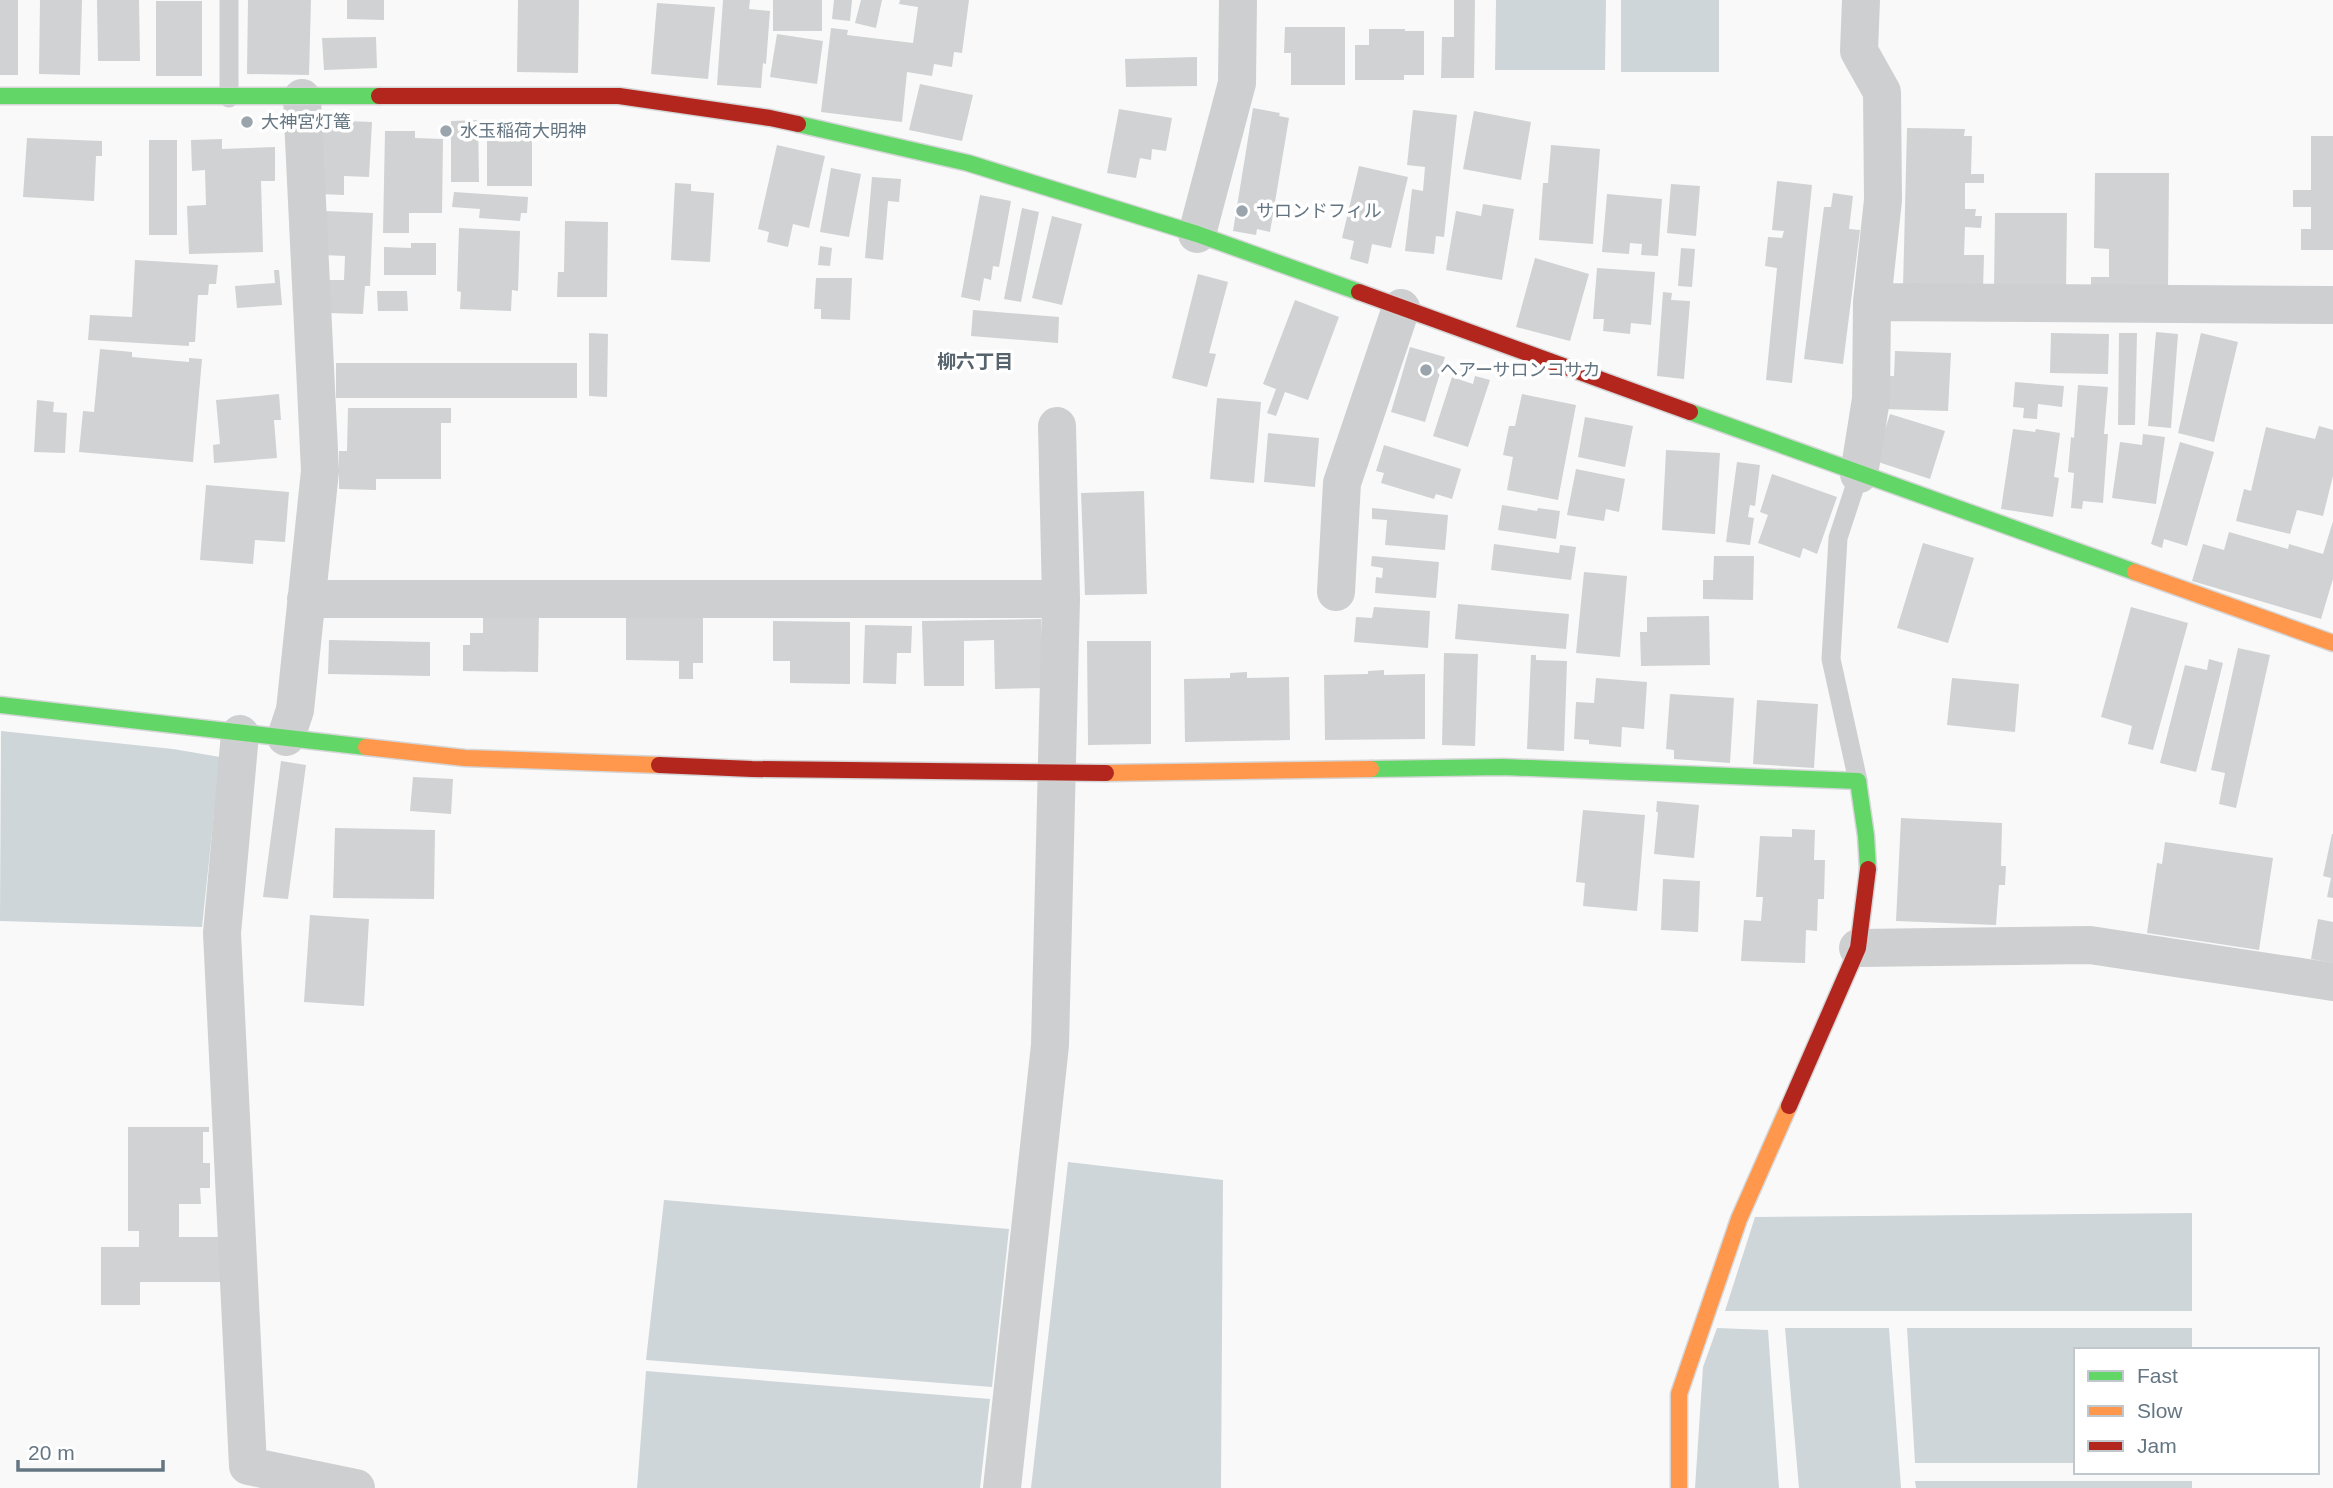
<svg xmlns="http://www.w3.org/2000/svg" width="2333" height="1488" font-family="Helvetica,'Noto Sans JP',sans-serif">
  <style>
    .water { fill: #ced6d9 }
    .building { fill: #d0d2d3 }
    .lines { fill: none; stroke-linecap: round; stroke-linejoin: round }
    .fast-casing { stroke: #d5d6d7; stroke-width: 19 }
    .slow-casing { stroke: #d5d6d7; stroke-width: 19 }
    .jam-casing { stroke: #d5d6d7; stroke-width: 19 }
    .lane { stroke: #cecfd0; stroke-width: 19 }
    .street { stroke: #cecfd0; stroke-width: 38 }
    .fast { stroke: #63d668; stroke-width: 16 }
    .slow { stroke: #ff974d; stroke-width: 16 }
    .jam { stroke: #b3261e; stroke-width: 16 }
    .poi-dot { fill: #99a4ac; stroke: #fff; stroke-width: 2.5 }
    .labels { text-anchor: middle; stroke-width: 7; stroke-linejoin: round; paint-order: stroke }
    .poi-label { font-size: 18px; fill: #657683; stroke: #fff; text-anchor: start }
    .neighbourhood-label { font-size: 19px; font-weight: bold; fill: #57646e; stroke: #fff }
  </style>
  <rect width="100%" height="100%" fill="#f9f9f9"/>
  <path class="water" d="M 1496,0 L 1606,0 L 1605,70 L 1495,70 Z
    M 1621,0 L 1719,0 L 1719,72 L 1621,72 Z
    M 1,731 L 173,749 L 220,757 L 202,927 L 0,921 Z
    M 1068,1162 L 1223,1180 L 1221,1488 L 1031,1488 Z
    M 664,1200 L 1009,1229 L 992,1387 L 646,1360 Z
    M 2192,1213 L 2192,1311 L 1725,1311 L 1755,1217 Z
    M 1717,1328 L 1768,1330 L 1779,1488 L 1695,1488 L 1703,1367 Z
    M 1785,1328 L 1889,1328 L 1901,1488 L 1799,1488 Z
    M 1907,1328 L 2192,1328 L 2192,1350 L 2076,1350 L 2076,1463 L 1915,1463 Z
    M 646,1371 L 990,1399 L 980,1488 L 637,1488 Z
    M 1915,1481 L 2192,1481 L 2192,1488 L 1916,1488 Z"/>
  <path class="building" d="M 0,0 L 18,0 L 18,75 L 0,75 Z
    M 40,0 L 82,0 L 80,75 L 39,74 Z
    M 97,0 L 139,0 L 140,61 L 98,61 Z
    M 248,0 L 311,0 L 309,75 L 247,74 Z
    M 347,0 L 384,0 L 384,20 L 347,19 Z
    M 518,0 L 579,0 L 578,73 L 517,72 Z
    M 723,0 L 750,0 L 749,9 L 770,11 L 766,64 L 763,63 L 761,88 L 717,85 Z
    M 773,0 L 822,0 L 822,31 L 773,31 Z
    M 834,0 L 852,0 L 850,21 L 832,19 Z
    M 861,0 L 882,0 L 876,28 L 855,23 Z
    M 900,0 L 969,0 L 962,53 L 954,52 L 952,67 L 934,64 L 932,76 L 907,72 L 902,122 L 821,112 L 831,28 L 848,30 L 847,35 L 913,43 L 918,7 L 899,4 Z
    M 1454,0 L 1475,0 L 1474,78 L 1441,78 L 1442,37 L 1454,37 Z
    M 156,1 L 202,1 L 202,76 L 156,76 Z
    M 657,3 L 715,7 L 708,79 L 651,74 Z
    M 1285,27 L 1345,27 L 1345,85 L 1291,85 L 1291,53 L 1284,53 Z
    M 1369,29 L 1405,29 L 1405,31 L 1424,31 L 1424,75 L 1404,75 L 1404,80 L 1355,80 L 1355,45 L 1369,45 Z
    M 777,34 L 823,41 L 817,84 L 770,77 Z
    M 376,37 L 377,68 L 324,70 L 322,38 Z
    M 1197,57 L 1197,86 L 1126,87 L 1125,59 Z
    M 920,84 L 973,95 L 962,141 L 909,130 Z
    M 1253,108 L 1280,113 L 1279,116 L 1289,118 L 1270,232 L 1257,229 L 1256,235 L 1233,231 Z
    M 1119,109 L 1172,118 L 1166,151 L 1152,149 L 1151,160 L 1140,158 L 1136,178 L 1107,173 Z
    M 1413,110 L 1457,115 L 1444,237 L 1436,236 L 1434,254 L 1405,251 L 1412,189 L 1423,191 L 1425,167 L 1407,165 Z
    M 1474,111 L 1531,122 L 1521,180 L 1463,169 Z
    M 322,120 L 372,122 L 369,177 L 344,176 L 344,195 L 319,194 Z
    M 478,120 L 479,182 L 451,182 L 451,121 Z
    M 487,120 L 532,120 L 532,186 L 487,186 Z
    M 1907,128 L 1965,129 L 1964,136 L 1972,136 L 1971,174 L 1984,174 L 1984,183 L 1965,183 L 1965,209 L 1976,209 L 1975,216 L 1982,216 L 1981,228 L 1965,227 L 1964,255 L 1984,255 L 1983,290 L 1903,288 Z
    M 385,131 L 415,131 L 415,138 L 443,139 L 442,213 L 409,213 L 409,233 L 383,233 Z
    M 2311,136 L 2333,136 L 2333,250 L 2301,250 L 2301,229 L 2311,229 L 2311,207 L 2293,207 L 2293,190 L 2311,190 Z
    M 27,138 L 102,141 L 102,156 L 96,156 L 94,201 L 23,197 Z
    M 222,139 L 222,149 L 275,147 L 275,181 L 261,181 L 263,252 L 189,254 L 187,206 L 206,205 L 205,170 L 192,171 L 191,140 Z
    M 149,140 L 177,140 L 177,235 L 149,235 Z
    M 777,145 L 825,156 L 809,228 L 793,224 L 788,247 L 767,242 L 769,232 L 758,229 Z
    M 1551,145 L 1600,149 L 1593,244 L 1539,240 L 1543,183 L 1548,183 Z
    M 1359,166 L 1408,177 L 1391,248 L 1372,244 L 1368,264 L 1350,259 L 1354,241 L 1342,238 Z
    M 831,168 L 861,174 L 849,237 L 820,232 Z
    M 2095,173 L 2169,173 L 2168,290 L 2091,290 L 2091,277 L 2109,277 L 2109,249 L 2094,248 Z
    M 872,177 L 901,179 L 899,202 L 888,201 L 883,260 L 865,258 Z
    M 1777,181 L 1812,185 L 1792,383 L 1766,380 L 1777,268 L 1765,266 L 1768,237 L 1782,238 L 1784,231 L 1772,230 Z
    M 675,183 L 691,184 L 691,191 L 714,193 L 710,262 L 671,260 Z
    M 1671,184 L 1700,186 L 1696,236 L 1667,233 Z
    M 454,192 L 528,197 L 527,213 L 521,213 L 520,221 L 479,218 L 480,209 L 452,207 Z
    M 1833,193 L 1853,196 L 1849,229 L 1860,230 L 1843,364 L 1804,359 L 1824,207 L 1831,207 Z
    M 1607,194 L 1662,199 L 1658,256 L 1641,255 L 1642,244 L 1630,243 L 1629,254 L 1602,252 Z
    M 980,195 L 1011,201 L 999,267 L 993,266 L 991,280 L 984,278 L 980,301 L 961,297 Z
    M 1483,204 L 1514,209 L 1502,280 L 1446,270 L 1456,211 L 1481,216 Z
    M 1022,208 L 1039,212 L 1021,302 L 1004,299 Z
    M 325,211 L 373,213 L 370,286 L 365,286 L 363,314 L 328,313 L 328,280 L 344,280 L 345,256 L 324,255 Z
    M 1995,213 L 2067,213 L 2066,290 L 1994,290 Z
    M 1052,216 L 1082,224 L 1062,305 L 1032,298 Z
    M 565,221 L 608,222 L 607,297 L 557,297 L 558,272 L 564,272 Z
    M 459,228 L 520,231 L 518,291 L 512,290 L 511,311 L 460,309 L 461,292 L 457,291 Z
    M 411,243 L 436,243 L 436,275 L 384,275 L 384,247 L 411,248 Z
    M 820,246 L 832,248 L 830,266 L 818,265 Z
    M 1681,248 L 1695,249 L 1692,287 L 1678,286 Z
    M 1535,258 L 1589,274 L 1570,341 L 1516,327 Z
    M 135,260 L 218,265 L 216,284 L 209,284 L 208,295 L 198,295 L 195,342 L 189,342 L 189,346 L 88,340 L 90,315 L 132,317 Z
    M 1597,268 L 1655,272 L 1651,325 L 1631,323 L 1630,334 L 1603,331 L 1604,319 L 1593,319 Z
    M 274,270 L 279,270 L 282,305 L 237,308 L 235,286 L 275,283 Z
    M 1198,274 L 1228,282 L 1209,353 L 1216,354 L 1207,387 L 1172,378 Z
    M 816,278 L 852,278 L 850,320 L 821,319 L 821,309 L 814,309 Z
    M 377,291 L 407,291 L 408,311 L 378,311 Z
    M 1663,292 L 1672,293 L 1671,300 L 1690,301 L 1684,379 L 1657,376 Z
    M 1295,300 L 1339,317 L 1308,400 L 1285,392 L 1276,416 L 1267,413 L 1276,389 L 1263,384 Z
    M 973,310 L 1059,317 L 1058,343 L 971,336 Z
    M 2156,332 L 2178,334 L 2171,428 L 2148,426 Z
    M 589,333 L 608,334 L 607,397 L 589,396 Z
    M 2051,333 L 2109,334 L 2108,374 L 2050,373 Z
    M 2119,333 L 2137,333 L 2135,425 L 2118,425 Z
    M 2201,333 L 2238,342 L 2214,442 L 2178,433 Z
    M 1410,347 L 1445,357 L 1425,422 L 1391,412 Z
    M 100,349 L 132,352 L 132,357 L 189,362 L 189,358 L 202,359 L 193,462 L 79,452 L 83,411 L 94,412 Z
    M 1895,351 L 1951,353 L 1948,411 L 1883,409 L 1884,376 L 1894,376 Z
    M 336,363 L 577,363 L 577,398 L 336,398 Z
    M 1475,376 L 1490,380 L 1468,447 L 1433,436 L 1452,377 L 1473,384 Z
    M 2015,382 L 2064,386 L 2062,407 L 2038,404 L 2037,419 L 2023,418 L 2024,408 L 2013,407 Z
    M 2078,385 L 2108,387 L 2104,434 L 2108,434 L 2103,503 L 2083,501 L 2082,509 L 2071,508 L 2074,473 L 2068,472 L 2071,437 L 2074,438 Z
    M 279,394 L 281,420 L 274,420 L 277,458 L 214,463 L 213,445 L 220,444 L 216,400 Z
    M 1522,394 L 1576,405 L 1558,500 L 1507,490 L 1513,457 L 1503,455 L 1509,426 L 1515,426 Z
    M 1217,398 L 1261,402 L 1254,483 L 1210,479 Z
    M 37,400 L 54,402 L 53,412 L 67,413 L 65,453 L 34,452 Z
    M 348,408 L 451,408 L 451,423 L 441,423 L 441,479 L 376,479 L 376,490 L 339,489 L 339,451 L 347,451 Z
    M 1890,414 L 1945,431 L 1930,479 L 1875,461 Z
    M 1585,417 L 1633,426 L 1625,467 L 1578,457 Z
    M 2319,426 L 2333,430 L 2333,476 L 2323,516 L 2297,510 L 2290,534 L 2236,521 L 2244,489 L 2251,491 L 2266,427 L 2315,439 Z
    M 2013,429 L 2035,432 L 2036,429 L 2060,433 L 2054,477 L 2059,478 L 2053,517 L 2001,509 Z
    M 1268,433 L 1319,438 L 1315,487 L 1264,482 Z
    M 2143,434 L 2165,437 L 2156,504 L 2112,498 L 2120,442 L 2142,445 Z
    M 2180,442 L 2214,452 L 2187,546 L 2164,539 L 2162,548 L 2151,544 Z
    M 1384,445 L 1461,469 L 1452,499 L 1436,494 L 1434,499 L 1381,483 L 1384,473 L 1376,471 Z
    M 1666,450 L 1720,453 L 1715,534 L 1662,530 Z
    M 1737,462 L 1760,465 L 1755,506 L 1750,505 L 1748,517 L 1754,518 L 1750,545 L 1726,542 Z
    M 1576,469 L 1625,479 L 1619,512 L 1606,509 L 1604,521 L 1567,515 Z
    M 1772,474 L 1837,497 L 1817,554 L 1803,548 L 1800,558 L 1758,543 L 1768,515 L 1760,512 Z
    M 206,485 L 289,492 L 285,542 L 255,540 L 253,564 L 200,560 Z
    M 1144,491 L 1147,594 L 1085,595 L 1081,493 Z
    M 1502,505 L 1537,511 L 1538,508 L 1560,511 L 1556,539 L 1498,530 Z
    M 1372,508 L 1448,515 L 1445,550 L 1385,545 L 1387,520 L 1372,519 Z
    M 2333,521 L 2333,579 L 2321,619 L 2192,581 L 2203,544 L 2224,550 L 2229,532 L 2288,549 L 2289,544 L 2323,554 Z
    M 1923,543 L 1974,558 L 1948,643 L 1897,628 Z
    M 1494,544 L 1559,553 L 1560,545 L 1576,547 L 1571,580 L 1491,570 Z
    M 1372,556 L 1439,562 L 1436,598 L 1375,593 L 1376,577 L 1382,578 L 1383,568 L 1371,566 Z
    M 1714,556 L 1754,556 L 1753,600 L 1703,599 L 1703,580 L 1713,580 Z
    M 1584,572 L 1627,576 L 1620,657 L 1576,653 Z
    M 1458,604 L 1569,614 L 1566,649 L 1455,639 Z
    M 1374,607 L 1430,611 L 1428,648 L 1354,642 L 1356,617 L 1372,618 Z
    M 2131,607 L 2188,623 L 2153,750 L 2128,744 L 2132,726 L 2101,717 Z
    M 483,611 L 539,611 L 538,672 L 463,671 L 463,645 L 470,645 L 470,633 L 483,633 Z
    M 626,615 L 703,616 L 703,663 L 693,663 L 693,679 L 679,679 L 679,661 L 626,660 Z
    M 1709,616 L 1710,665 L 1641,666 L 1640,632 L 1647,632 L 1647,617 Z
    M 1041,619 L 1042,688 L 995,689 L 994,640 L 964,641 L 964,686 L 924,686 L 922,621 Z
    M 773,621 L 850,622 L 850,684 L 790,683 L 790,661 L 773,661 Z
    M 865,625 L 912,626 L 911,653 L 897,653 L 896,684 L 863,683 Z
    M 329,640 L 430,642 L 430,676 L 328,674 Z
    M 1087,641 L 1151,641 L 1151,744 L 1088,745 Z
    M 2238,648 L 2270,655 L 2236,808 L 2219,804 L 2225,773 L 2211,770 Z
    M 1444,653 L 1478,654 L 1475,746 L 1442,745 Z
    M 1531,655 L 1536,655 L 1536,660 L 1567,661 L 1564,751 L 1527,749 Z
    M 2209,659 L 2223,663 L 2196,772 L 2160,763 L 2185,665 L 2207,670 Z
    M 1384,670 L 1384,675 L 1425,674 L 1425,739 L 1325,740 L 1324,675 L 1368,674 L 1368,671 Z
    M 1247,672 L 1247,678 L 1289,677 L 1290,740 L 1185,742 L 1184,679 L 1230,678 L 1230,673 Z
    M 1596,678 L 1647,682 L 1644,729 L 1622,727 L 1621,747 L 1589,744 L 1589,740 L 1574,739 L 1576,702 L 1594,703 Z
    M 1952,678 L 2019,684 L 2015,732 L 1947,725 Z
    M 1670,694 L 1734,698 L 1730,763 L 1674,759 L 1674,750 L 1666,749 Z
    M 1757,700 L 1818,704 L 1814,768 L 1753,764 Z
    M 281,761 L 306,765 L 288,899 L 263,897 Z
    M 413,777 L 453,779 L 451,814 L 410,811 Z
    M 1657,801 L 1699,805 L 1694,858 L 1654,854 L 1658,812 L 1656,812 Z
    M 1583,810 L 1645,815 L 1637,911 L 1583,906 L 1585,883 L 1576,882 Z
    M 1901,818 L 2002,823 L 2001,866 L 2006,866 L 2005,885 L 1999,885 L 1996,925 L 1896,921 Z
    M 335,828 L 435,830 L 434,899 L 333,898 Z
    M 1792,829 L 1815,830 L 1814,860 L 1825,860 L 1824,899 L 1818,899 L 1817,931 L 1806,930 L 1805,963 L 1741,961 L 1744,920 L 1761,921 L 1763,897 L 1756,897 L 1760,836 L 1792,837 Z
    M 2332,834 L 2333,834 L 2333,898 L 2327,897 L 2331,878 L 2323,876 Z
    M 2165,842 L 2273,858 L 2259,950 L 2147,933 L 2157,863 L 2162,864 Z
    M 1663,879 L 1700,881 L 1698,932 L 1661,930 Z
    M 310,915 L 369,919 L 364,1006 L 304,1002 Z
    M 2318,919 L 2333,922 L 2333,963 L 2311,959 Z
    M 128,1127 L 209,1127 L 209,1132 L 203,1132 L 203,1163 L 210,1163 L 210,1188 L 200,1188 L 201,1204 L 179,1204 L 179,1237 L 221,1237 L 221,1282 L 140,1282 L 140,1305 L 101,1305 L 101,1247 L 139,1247 L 139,1231 L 128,1231 Z"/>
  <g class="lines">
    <defs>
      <path id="fast" d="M 0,96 L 379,96
        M 798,124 L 968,163 L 1197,234 L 1359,292
        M 1690,412 L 2135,572
        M 0,705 L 366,747
        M 1371,769 L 1503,767 L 1858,781 L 1866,836 L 1868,869"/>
      <path id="slow" d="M 2135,572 L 2333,643
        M 366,747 L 465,758 L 659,765
        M 1106,773 L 1371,769
        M 1679,1488 L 1679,1394 L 1739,1219 L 1789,1106"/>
      <path id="jam" d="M 379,96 L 619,96 L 770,118 L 798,124
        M 1359,292 L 1690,412
        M 659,765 L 752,769 L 1106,773
        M 1789,1106 L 1858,948 L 1868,869"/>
    </defs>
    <use href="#fast" class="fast-casing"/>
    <use href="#slow" class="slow-casing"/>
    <use href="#jam" class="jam-casing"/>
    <path class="lane" d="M 229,98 L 229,0
      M 1858,781 L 1831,659 L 1838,538 L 1859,474"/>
    <path class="street" d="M 1197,234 L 1237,83 L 1238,0
      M 1872,302 L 2333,305
      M 1859,474 L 1871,399 L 1872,302 L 1883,200 L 1882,92 L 1859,51 L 1861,0
      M 1336,592 L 1342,483 L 1401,308
      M 306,599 L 1061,599
      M 240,734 L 222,933 L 248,1466 L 356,1488
      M 286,737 L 295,710 L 320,471 L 302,98
      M 1858,948 L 2090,945 L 2333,982
      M 1002,1488 L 1050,1045 L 1061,599 L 1057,426"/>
    <use href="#fast" class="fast"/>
    <use href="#slow" class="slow"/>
    <use href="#jam" class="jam"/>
  </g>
  <g class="poi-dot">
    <circle cx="247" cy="122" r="7"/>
    <circle cx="446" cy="131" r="7"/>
    <circle cx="1242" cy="211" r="7"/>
    <circle cx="1426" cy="370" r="7"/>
  </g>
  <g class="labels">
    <g class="poi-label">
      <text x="261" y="128">大神宮灯篭</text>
      <text x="460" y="137">水玉稲荷大明神</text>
      <text x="1256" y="217">サロンドフィル</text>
      <text x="1440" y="376">ヘアーサロンコサカ</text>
    </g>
    <g class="neighbourhood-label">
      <text x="975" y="368">柳六丁目</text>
    </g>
  </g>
  <rect x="2074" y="1348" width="245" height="126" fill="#ffffff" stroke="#c1c8cd" stroke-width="2"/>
  <rect x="2088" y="1371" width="35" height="10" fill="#63d668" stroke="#c1c8cd" stroke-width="2"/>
  <text x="2137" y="1383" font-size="21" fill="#657683">Fast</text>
  <rect x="2088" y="1406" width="35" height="10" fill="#ff974d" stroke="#c1c8cd" stroke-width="2"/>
  <text x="2137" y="1418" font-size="21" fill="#657683">Slow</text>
  <rect x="2088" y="1441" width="35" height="10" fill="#b3261e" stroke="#c1c8cd" stroke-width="2"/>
  <text x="2137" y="1453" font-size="21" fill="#657683">Jam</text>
  <path d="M18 1460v10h145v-10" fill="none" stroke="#657683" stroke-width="3.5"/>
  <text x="28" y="1460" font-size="21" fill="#657683" stroke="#ffffff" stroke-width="5" paint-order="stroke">20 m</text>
</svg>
